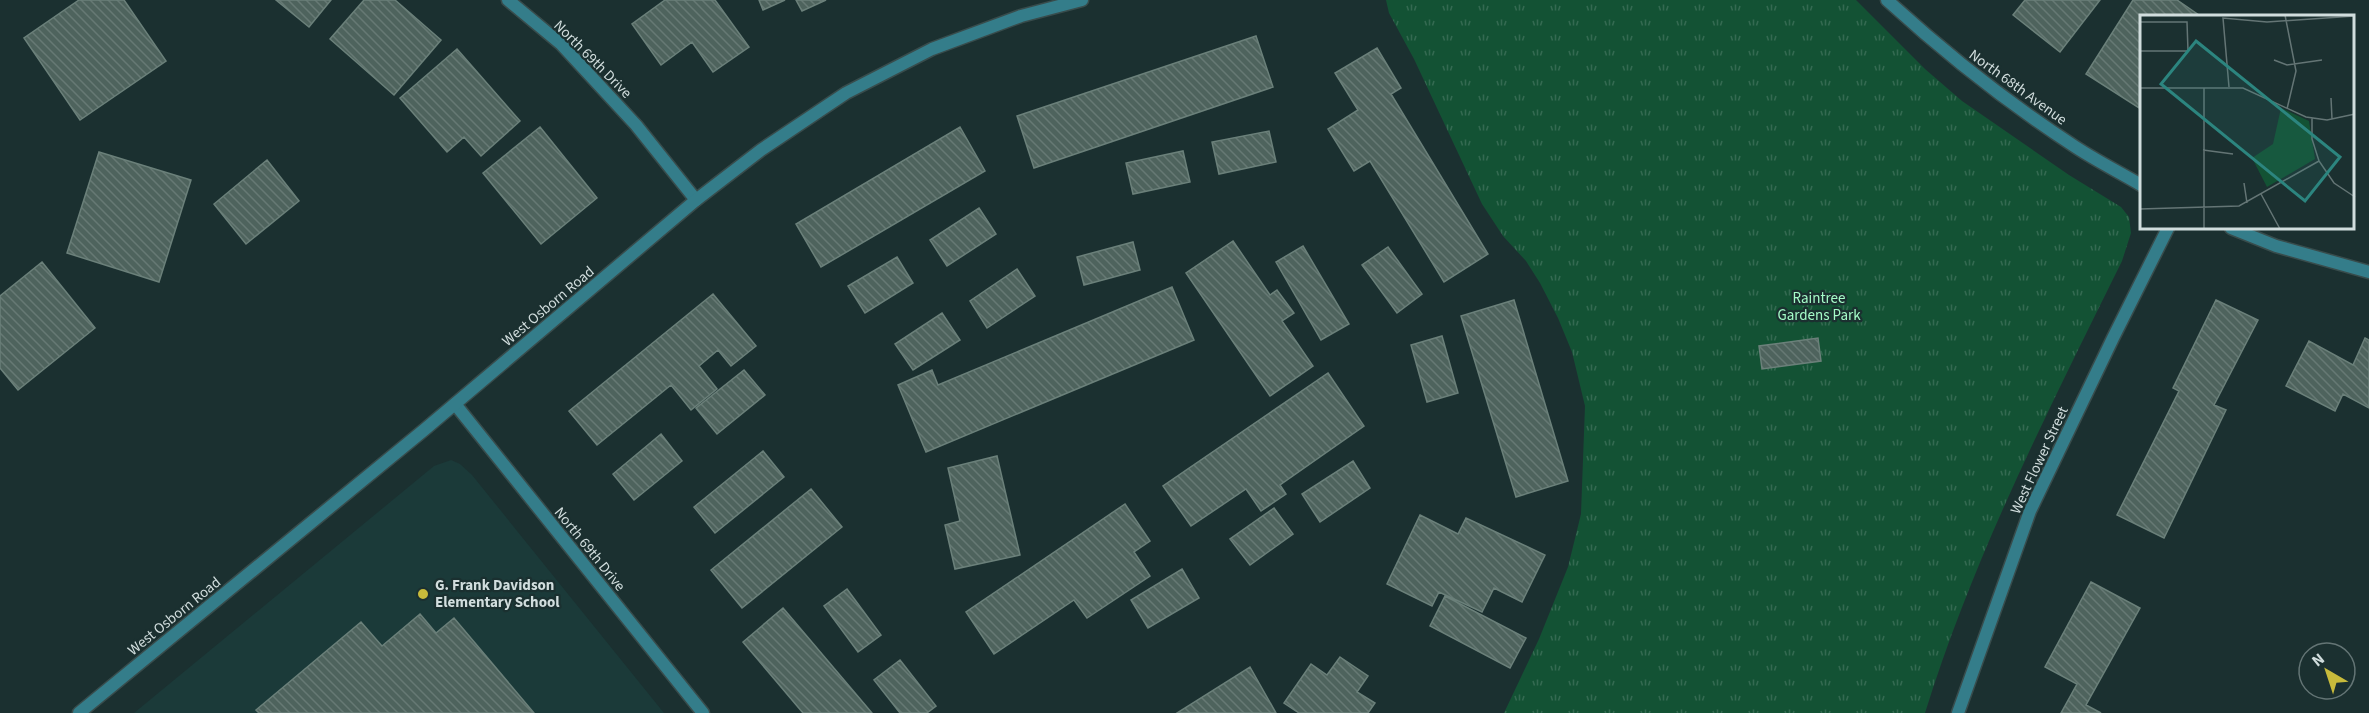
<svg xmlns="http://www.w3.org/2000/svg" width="2369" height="713" font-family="'Source Sans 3',sans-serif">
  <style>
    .built { fill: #1b3a39 }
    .park { fill: url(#park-tufts) }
    .building { fill: url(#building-back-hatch); stroke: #6b807a; stroke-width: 1.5 }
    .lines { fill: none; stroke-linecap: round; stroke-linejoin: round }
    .minor-casing { stroke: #384c4c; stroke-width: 15 }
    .tertiary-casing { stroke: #384c4c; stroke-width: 15 }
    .minor { stroke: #347d8a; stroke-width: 12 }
    .tertiary { stroke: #347d8a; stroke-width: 12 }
    .poi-dot { fill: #c8bb3b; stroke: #1b3030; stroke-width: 2 }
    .labels { text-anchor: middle; stroke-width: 4.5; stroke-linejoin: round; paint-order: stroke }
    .street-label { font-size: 15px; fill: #d1dddd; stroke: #1b3030 }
    .park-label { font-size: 15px; fill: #a5fbc8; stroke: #1b3030 }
    .poi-label { font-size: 15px; font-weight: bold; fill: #d1dddd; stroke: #1b3030; text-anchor: start }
    .inset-road { fill: none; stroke: #647575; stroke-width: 1.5 }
    .view { fill: #2c857f; fill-opacity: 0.15; stroke: #2c857f; stroke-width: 3 }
    .inset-edge { fill: none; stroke: #d1dddd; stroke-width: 3 }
  </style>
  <defs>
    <pattern id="park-tufts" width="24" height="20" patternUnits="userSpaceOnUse" patternTransform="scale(1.5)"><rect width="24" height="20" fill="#135234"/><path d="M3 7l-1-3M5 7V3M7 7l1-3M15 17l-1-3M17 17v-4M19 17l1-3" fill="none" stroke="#346a51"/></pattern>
    <pattern id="building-back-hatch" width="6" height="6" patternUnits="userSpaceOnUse" patternTransform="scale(1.5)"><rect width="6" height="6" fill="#4e635d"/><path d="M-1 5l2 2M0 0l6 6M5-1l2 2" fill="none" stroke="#667974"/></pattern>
  </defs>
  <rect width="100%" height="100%" fill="#1b3030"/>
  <path class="built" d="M 451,460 L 460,464 L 472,475 L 664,713 L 134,713 L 434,466 Z"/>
  <path class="park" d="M 1386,0 L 1856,0 L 1925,69 L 1962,101 L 2069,175 L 2121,207 L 2129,217 L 2131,233 L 2122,261 C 2049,409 1974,555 1925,713 L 1504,713 L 1539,639 L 1568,567 L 1581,514 L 1585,406 L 1572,352 L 1558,318 L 1540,283 L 1526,261 L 1503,236 L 1482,204 L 1414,59 L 1389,13 Z"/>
  <path class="building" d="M 79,0 L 124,0 L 166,61 L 80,120 L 24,38 Z
    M 276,0 L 331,0 L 309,27 Z
    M 364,0 L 395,0 L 441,40 L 394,95 L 330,39 Z
    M 665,0 L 715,0 L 749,47 L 713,72 L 692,42 L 661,65 L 632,24 Z
    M 759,0 L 785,0 L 763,10 Z
    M 796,0 L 826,0 L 802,11 Z
    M 2025,0 L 2100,0 L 2060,52 L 2013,15 Z
    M 2133,0 L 2177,0 L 2199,15 L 2198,16 L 2141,16 L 2139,108 L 2086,74 Z
    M 1256,36 L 1273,87 L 1034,168 L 1017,116 Z
    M 1377,48 L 1401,88 L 1391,94 L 1488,254 L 1444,282 L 1370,161 L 1354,171 L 1328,129 L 1358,110 L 1335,73 Z
    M 457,49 L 520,121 L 481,156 L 464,137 L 447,152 L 400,98 Z
    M 540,127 L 597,198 L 541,244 L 483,173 Z
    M 960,127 L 985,171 L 821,267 L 796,224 Z
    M 1269,131 L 1276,162 L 1219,174 L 1212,142 Z
    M 1183,151 L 1190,182 L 1133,194 L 1126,163 Z
    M 99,152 L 191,180 L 159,282 L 67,253 Z
    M 267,160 L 299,201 L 246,244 L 214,204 Z
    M 979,208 L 996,234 L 947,266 L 930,240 Z
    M 1233,241 L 1270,295 L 1277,290 L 1294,313 L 1282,321 L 1313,366 L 1270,396 L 1186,273 Z
    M 1133,242 L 1140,270 L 1084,285 L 1077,257 Z
    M 1303,246 L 1349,324 L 1321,340 L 1276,262 Z
    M 1388,247 L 1422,294 L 1397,313 L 1362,265 Z
    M 897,257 L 913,283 L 865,313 L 848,286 Z
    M 42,262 L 95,328 L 18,390 L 0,368 L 0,296 Z
    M 1017,269 L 1035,296 L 987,328 L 970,301 Z
    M 1172,287 L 1194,340 L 926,452 L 898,385 L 932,370 L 938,385 Z
    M 713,294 L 756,346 L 731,366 L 718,350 L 699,366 L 717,389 L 691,410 L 671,385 L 597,445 L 569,411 Z
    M 1514,300 L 1568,481 L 1516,497 L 1461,316 Z
    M 2216,300 L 2258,320 L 2214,405 L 2226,410 L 2164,538 L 2117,515 L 2179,391 L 2173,388 Z
    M 942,313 L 960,340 L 913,370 L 895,344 Z
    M 1442,336 L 1458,393 L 1427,402 L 1411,345 Z
    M 1818,338 L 1821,361 L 1762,369 L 1759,346 Z
    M 2365,338 L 2369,340 L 2369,408 L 2343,394 L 2335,411 L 2286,386 L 2309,341 L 2353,365 Z
    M 744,370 L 765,395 L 717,434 L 696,408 Z
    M 1328,373 L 1364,426 L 1280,485 L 1286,494 L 1261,511 L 1246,489 L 1191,526 L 1163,486 Z
    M 661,434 L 682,461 L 634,500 L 613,474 Z
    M 763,451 L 784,477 L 715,533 L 694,507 Z
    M 997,456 L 1020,555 L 955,569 L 945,525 L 960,521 L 948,468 Z
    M 1353,461 L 1370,488 L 1320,522 L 1302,494 Z
    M 811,489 L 842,527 L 742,608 L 711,570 Z
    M 1125,504 L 1150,541 L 1134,552 L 1150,576 L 1087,618 L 1074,600 L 994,654 L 966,612 Z
    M 1274,508 L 1293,534 L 1250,565 L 1230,539 Z
    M 1420,515 L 1458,534 L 1466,518 L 1545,555 L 1522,602 L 1494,588 L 1482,612 L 1439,592 L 1432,606 L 1387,584 Z
    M 1182,569 L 1199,598 L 1148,628 L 1131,600 Z
    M 2091,582 L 2140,608 L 2086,705 L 2101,713 L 2061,713 L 2077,684 L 2045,667 Z
    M 847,589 L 881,635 L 858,652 L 824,606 Z
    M 1445,596 L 1526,638 L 1510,668 L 1430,626 Z
    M 783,608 L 872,713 L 803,713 L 743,642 Z
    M 420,614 L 436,633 L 454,618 L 534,713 L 259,713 L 256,710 L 361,622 L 382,646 Z
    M 1340,657 L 1368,676 L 1357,692 L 1375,703 L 1368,713 L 1299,713 L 1284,703 L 1311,664 L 1327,675 Z
    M 900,660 L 936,706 L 927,713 L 900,713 L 874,680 Z
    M 1250,667 L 1276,713 L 1177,713 Z"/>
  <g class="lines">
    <defs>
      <path id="minor" d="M 508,0 L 561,44 L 636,125 L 696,200
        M 1887,0 C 1945,53 2008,103 2074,146 C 2095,160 2119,172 2141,185
        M 2231,228 L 2276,246 L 2369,272
        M 455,404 L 703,713
        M 1958,713 L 2030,511 L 2113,338 L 2168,228"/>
      <path id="tertiary" d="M 79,713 L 424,430 L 696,200 L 761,150 L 846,93 L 932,49 L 1021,16 L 1082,0"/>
    </defs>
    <use href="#minor" class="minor-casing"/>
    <use href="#tertiary" class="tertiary-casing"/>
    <use href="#minor" class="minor"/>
    <use href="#tertiary" class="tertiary"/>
  </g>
  <circle class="poi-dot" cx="423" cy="594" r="6"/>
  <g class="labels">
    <g class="street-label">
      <text transform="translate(593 59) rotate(45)" y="5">North 69th Drive</text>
      <text transform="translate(2018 87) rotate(36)" y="5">North 68th Avenue</text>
      <text transform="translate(548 306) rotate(-40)" y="5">West Osborn Road</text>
      <text transform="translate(2039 460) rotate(-65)" y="5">West Flower Street</text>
      <text transform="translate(590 549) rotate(51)" y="5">North 69th Drive</text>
      <text transform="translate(174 616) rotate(-39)" y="5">West Osborn Road</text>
    </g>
    <g class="park-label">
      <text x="1819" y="303">Raintree<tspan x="1819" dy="17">Gardens Park</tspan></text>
    </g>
    <g class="poi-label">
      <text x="435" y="590">G. Frank Davidson<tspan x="435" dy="17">Elementary School</tspan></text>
    </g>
  </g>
  <g transform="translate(2140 15)">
    <rect width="214" height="214" fill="#1b3030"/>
    <path d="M 141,93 L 169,106 L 175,144 L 127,172 L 112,143 L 133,129 Z" fill="#135234"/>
    <path class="inset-road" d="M 145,0 L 156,56 L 147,94M 0,7 L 47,7 L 48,36 L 0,36M 134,45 L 147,50 L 182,45M 89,72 L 83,3 L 127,7 L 215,1M 0,73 L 103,73 L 166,102 L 187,105 L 215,99M 64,73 L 64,214M 191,83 L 192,104M 172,103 L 172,124 L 179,146 L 194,168 L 215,182M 63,135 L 93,139M 104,168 L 107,188M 121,179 L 140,214M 0,194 L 99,191 L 179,146"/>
    <path class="view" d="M 56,26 L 200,142 L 165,186 L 21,69 Z"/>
    <rect width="214" height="214" class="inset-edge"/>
  </g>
  <g transform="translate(2327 671) rotate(321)"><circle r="28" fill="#1b3030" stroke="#647575" stroke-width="1.5"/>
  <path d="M0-4.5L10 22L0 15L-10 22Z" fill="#c8bb3b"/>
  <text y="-9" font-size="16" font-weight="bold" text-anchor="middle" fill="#d1dddd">N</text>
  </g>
</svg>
